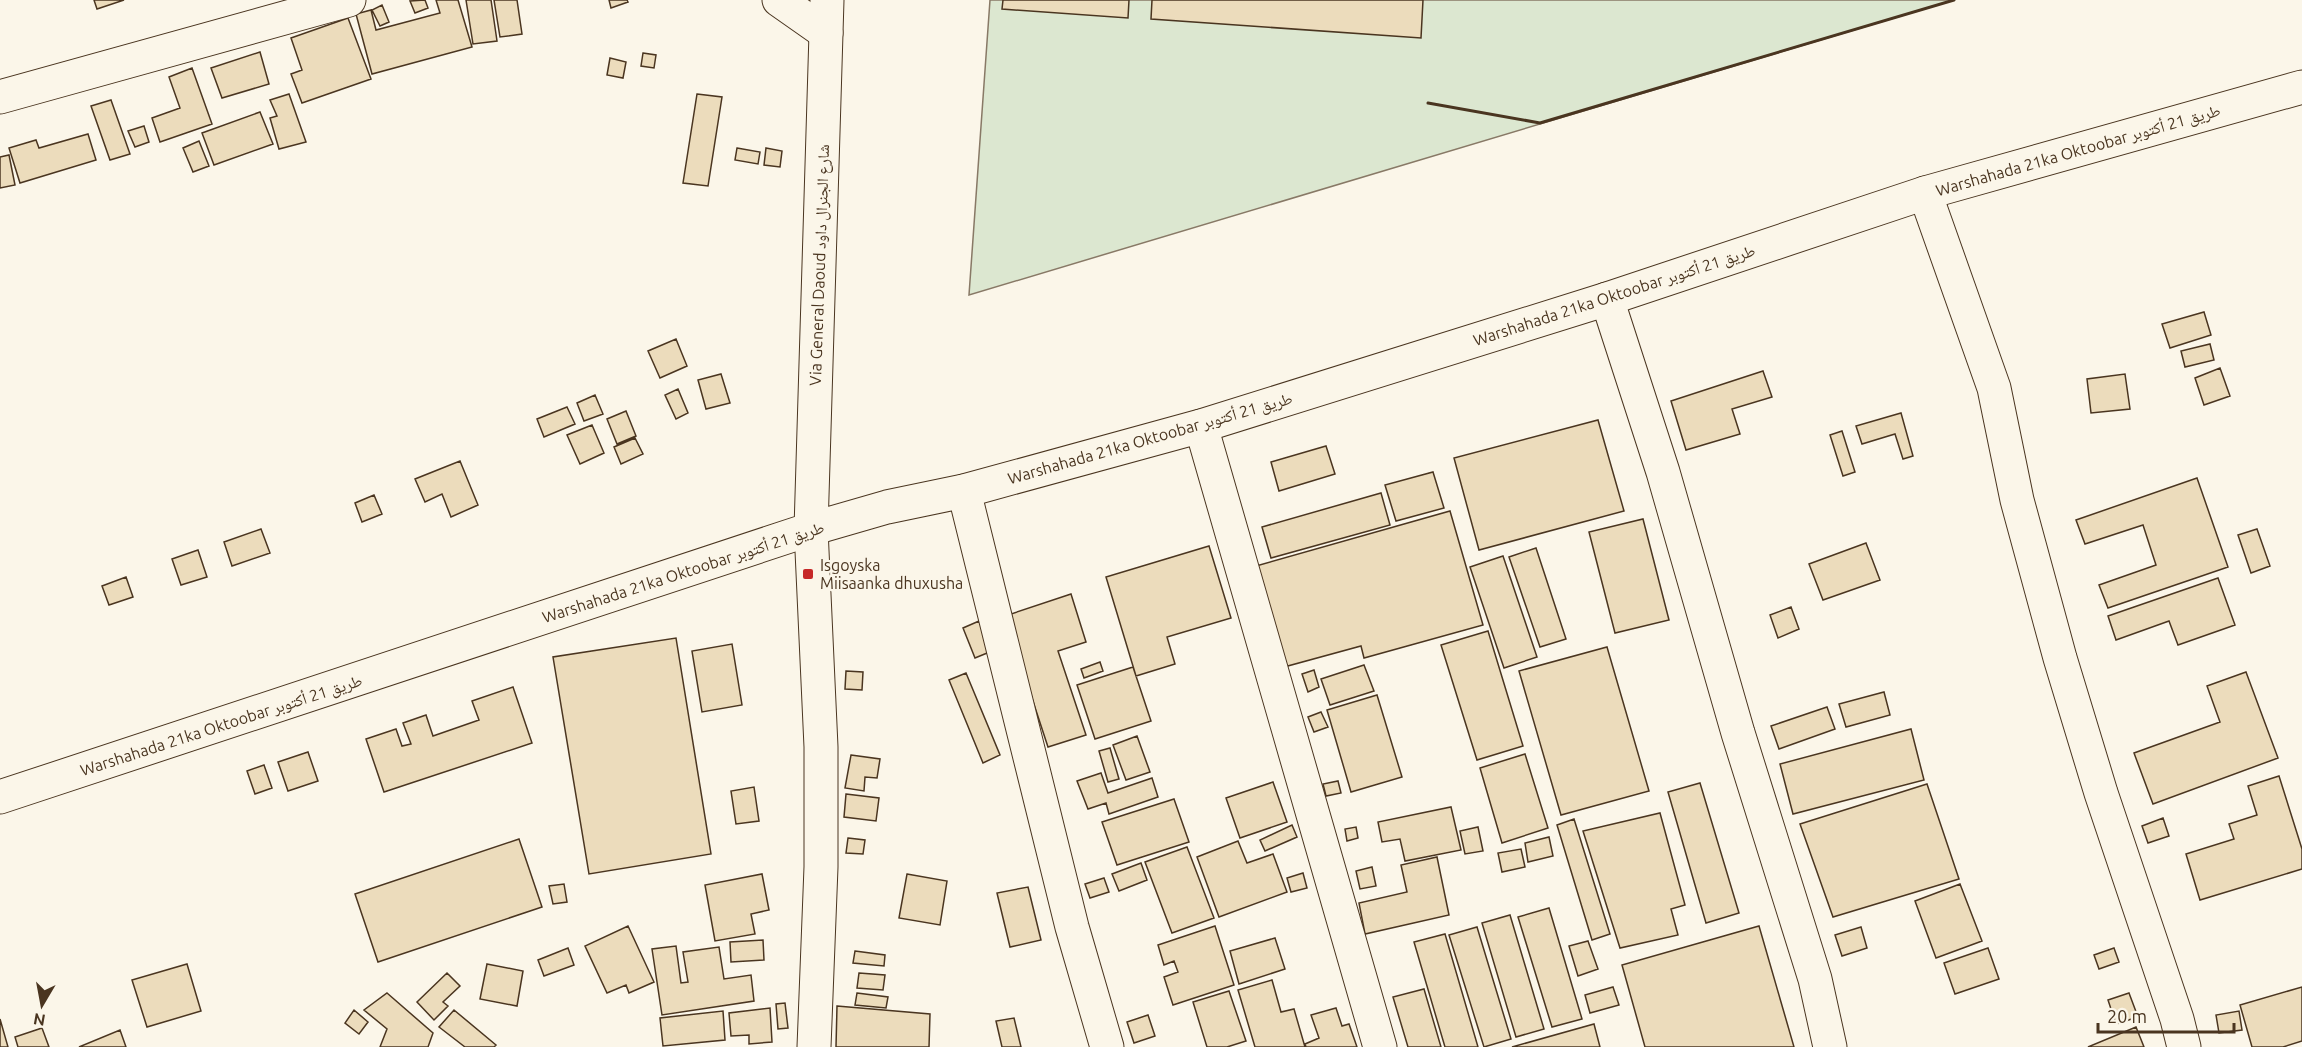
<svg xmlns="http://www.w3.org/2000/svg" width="2302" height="1047" font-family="Ubuntu,'Noto Naskh Arabic',sans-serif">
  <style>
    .green { fill: #dce7d0; stroke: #887966; stroke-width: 1.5 }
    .building { fill: #ecdcbc; stroke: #4a3520; stroke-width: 1.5 }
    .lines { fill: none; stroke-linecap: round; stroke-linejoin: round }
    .minor-casing { stroke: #4a3520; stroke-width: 35 }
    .major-casing { stroke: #4a3520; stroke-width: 35 }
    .minor { stroke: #fbf6e9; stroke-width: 33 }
    .major { stroke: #fbf6e9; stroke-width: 33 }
    .wall { stroke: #4a3520; stroke-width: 3 }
    .poi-dot { fill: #c62828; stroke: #fbf6e9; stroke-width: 2 }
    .labels { text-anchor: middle; stroke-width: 4.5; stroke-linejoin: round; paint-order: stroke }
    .street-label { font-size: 16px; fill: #4a3520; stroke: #fbf6e9 }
    .poi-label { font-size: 16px; fill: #4a3520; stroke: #fbf6e9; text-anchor: start }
  </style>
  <rect width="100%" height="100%" fill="#fbf6e9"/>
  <path class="green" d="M 990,0 L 1954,0 L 969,295 Z"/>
  <path class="building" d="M 94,0 L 124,0 L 97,9 Z
    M 425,0 L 428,8 L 415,13 L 410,1 Z
    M 436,0 L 458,0 L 472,47 L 372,74 L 356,14 L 371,10 L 376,30 L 440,13 Z
    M 466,0 L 491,0 L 497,41 L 473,44 Z
    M 494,0 L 517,0 L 522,34 L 500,37 Z
    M 609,0 L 627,0 L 628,2 L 611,8 Z
    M 1003,0 L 1129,0 L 1128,18 L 1002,9 Z
    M 1152,0 L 1423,0 L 1421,38 L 1151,19 Z
    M 382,5 L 389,22 L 380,26 L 372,10 Z
    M 348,18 L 371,79 L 302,103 L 291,74 L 302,70 L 291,38 Z
    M 260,52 L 269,84 L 222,98 L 211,68 Z
    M 643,53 L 656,55 L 654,68 L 641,66 Z
    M 610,58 L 626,62 L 623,78 L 607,75 Z
    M 192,68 L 212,124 L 160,142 L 152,118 L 180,108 L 169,77 Z
    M 289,94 L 306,142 L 279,149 L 270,118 L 277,116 L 270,100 Z
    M 697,94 L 722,97 L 708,186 L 683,183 Z
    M 111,100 L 130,154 L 110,160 L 91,106 Z
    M 260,112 L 273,144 L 214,165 L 202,133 Z
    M 144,126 L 149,142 L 135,147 L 128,131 Z
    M 88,134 L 96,160 L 20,183 L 9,148 L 36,140 L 39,148 Z
    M 199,141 L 209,166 L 193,172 L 183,148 Z
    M 737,148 L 760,152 L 758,164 L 735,160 Z
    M 766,148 L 782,151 L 780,167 L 764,165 Z
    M 9,155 L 15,185 L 0,188 L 0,157 Z
    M 2204,312 L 2211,335 L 2170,348 L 2162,324 Z
    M 676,339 L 687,366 L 660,378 L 648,351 Z
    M 2210,344 L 2214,360 L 2185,367 L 2181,351 Z
    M 2220,368 L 2230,396 L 2204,405 L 2195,378 Z
    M 1763,371 L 1772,397 L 1732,409 L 1740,434 L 1686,450 L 1671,401 Z
    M 721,374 L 730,403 L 706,409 L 698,380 Z
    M 2125,374 L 2130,409 L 2091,413 L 2087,379 Z
    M 678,389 L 688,413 L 676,419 L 665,395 Z
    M 595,395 L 603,414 L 584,421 L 577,403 Z
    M 567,407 L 575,424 L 544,437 L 537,419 Z
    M 626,411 L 636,436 L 617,444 L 607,419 Z
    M 1901,413 L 1913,456 L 1903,459 L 1895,434 L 1862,444 L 1856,426 Z
    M 1598,420 L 1624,511 L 1479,550 L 1454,458 Z
    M 592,425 L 604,453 L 580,464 L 567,435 Z
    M 1842,431 L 1855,472 L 1843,476 L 1830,435 Z
    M 635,438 L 643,454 L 621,464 L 614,447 Z
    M 1326,446 L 1335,474 L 1279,491 L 1271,462 Z
    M 460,461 L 478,505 L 451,517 L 442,494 L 425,502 L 415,479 Z
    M 1433,472 L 1444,508 L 1396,521 L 1385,485 Z
    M 2197,478 L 2228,567 L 2108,608 L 2099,585 L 2156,565 L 2143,525 L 2085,544 L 2076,520 Z
    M 1381,493 L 1390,525 L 1271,558 L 1262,527 Z
    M 374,495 L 382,514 L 362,522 L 355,503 Z
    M 1450,511 L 1483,625 L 1364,658 L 1361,646 L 1284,667 L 1256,566 Z
    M 1643,519 L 1669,620 L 1615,633 L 1589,532 Z
    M 261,529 L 270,553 L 232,566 L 224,542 Z
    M 2257,529 L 2270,566 L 2251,573 L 2238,535 Z
    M 1866,543 L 1880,580 L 1823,600 L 1809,564 Z
    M 1209,546 L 1231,618 L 1167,637 L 1175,664 L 1136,676 L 1106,577 Z
    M 1536,548 L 1566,639 L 1540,647 L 1509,557 Z
    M 198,550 L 207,577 L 181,585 L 172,559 Z
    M 1503,556 L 1537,657 L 1504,668 L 1470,567 Z
    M 126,577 L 133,597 L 109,605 L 102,586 Z
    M 2218,578 L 2235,625 L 2178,645 L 2169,621 L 2116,640 L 2108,616 Z
    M 1071,594 L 1086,642 L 1058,651 L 1086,735 L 1048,747 L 1005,616 Z
    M 1791,607 L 1799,629 L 1778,638 L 1770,615 Z
    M 979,621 L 992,651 L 975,658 L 963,628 Z
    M 1488,631 L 1523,746 L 1477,760 L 1441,645 Z
    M 676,638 L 711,854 L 589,874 L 553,657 Z
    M 732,644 L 742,705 L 702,712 L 692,651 Z
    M 1607,647 L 1649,791 L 1561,815 L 1519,671 Z
    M 1100,662 L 1103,671 L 1084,678 L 1081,669 Z
    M 1364,665 L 1374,691 L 1330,705 L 1321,679 Z
    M 1133,667 L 1151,721 L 1095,739 L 1077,685 Z
    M 1314,670 L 1319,687 L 1308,692 L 1302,674 Z
    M 846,671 L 863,672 L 862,690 L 845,689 Z
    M 2246,672 L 2278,758 L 2153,804 L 2134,753 L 2220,722 L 2207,686 Z
    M 966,673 L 1000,755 L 983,763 L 949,680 Z
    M 513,687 L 532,743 L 384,792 L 366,739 L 396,729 L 402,746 L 411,744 L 403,723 L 426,715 L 433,736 L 479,720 L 472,701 Z
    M 1884,692 L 1890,715 L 1846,727 L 1839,704 Z
    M 1377,695 L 1402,777 L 1351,792 L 1327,710 Z
    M 1827,707 L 1835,729 L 1779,749 L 1771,726 Z
    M 1321,712 L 1328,727 L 1314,732 L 1308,717 Z
    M 1911,729 L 1924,780 L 1793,814 L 1780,764 Z
    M 1137,736 L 1150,772 L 1126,780 L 1113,745 Z
    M 1110,748 L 1119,779 L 1108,782 L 1099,751 Z
    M 308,752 L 318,781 L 288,791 L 278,762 Z
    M 1525,754 L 1548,828 L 1502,843 L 1480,768 Z
    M 851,755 L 880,759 L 877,778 L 865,777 L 864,791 L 845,788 Z
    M 264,765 L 272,788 L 255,794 L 247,771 Z
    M 1101,773 L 1108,793 L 1152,778 L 1158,797 L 1109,814 L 1106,803 L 1088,809 L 1077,781 Z
    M 2279,776 L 2302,849 L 2302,869 L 2200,900 L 2186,854 L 2234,839 L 2229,824 L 2257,815 L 2248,786 Z
    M 1338,781 L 1341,793 L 1326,796 L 1323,784 Z
    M 1273,782 L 1287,822 L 1240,838 L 1226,798 Z
    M 1700,783 L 1739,913 L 1706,923 L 1668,792 Z
    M 1927,784 L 1959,879 L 1833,917 L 1800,824 Z
    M 754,787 L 759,821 L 736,824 L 731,791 Z
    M 846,794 L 879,798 L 876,821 L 844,817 Z
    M 1174,799 L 1189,842 L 1117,865 L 1102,822 Z
    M 1451,807 L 1461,850 L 1405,861 L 1400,839 L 1382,842 L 1378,822 Z
    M 1660,813 L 1685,905 L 1671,909 L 1678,935 L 1620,948 L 1583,831 Z
    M 2163,818 L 2169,836 L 2148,843 L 2142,826 Z
    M 1574,819 L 1610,934 L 1592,940 L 1557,825 Z
    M 1292,825 L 1297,837 L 1265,851 L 1260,840 Z
    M 1356,827 L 1358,838 L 1347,841 L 1345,829 Z
    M 1478,827 L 1483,851 L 1465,854 L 1460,831 Z
    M 1549,837 L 1553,856 L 1528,862 L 1525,843 Z
    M 848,838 L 865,840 L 863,854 L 846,853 Z
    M 519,839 L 542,907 L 378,962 L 355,894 Z
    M 1238,841 L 1247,863 L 1273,854 L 1287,892 L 1219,917 L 1197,857 Z
    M 1187,847 L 1214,918 L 1172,933 L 1145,862 Z
    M 1521,849 L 1525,867 L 1502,872 L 1498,853 Z
    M 1437,857 L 1449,915 L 1365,934 L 1359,903 L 1407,892 L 1401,865 Z
    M 1141,863 L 1147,880 L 1119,891 L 1112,874 Z
    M 1372,867 L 1376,886 L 1360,889 L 1356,871 Z
    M 1303,873 L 1307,888 L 1291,892 L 1287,878 Z
    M 762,874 L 769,910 L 751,914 L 755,934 L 715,941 L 705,885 Z
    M 907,874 L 947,881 L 940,925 L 899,918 Z
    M 1104,878 L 1109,892 L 1090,898 L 1085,884 Z
    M 564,884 L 567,902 L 553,904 L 549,886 Z
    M 1960,884 L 1982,941 L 1936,958 L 1915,901 Z
    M 1028,887 L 1041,940 L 1010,947 L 997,893 Z
    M 1549,908 L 1582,1019 L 1552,1027 L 1518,917 Z
    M 1510,915 L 1544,1029 L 1516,1037 L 1482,923 Z
    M 628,926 L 654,982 L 629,993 L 626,985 L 607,993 L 585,946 Z
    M 1215,926 L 1234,985 L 1173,1005 L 1164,977 L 1178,972 L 1174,961 L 1164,965 L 1158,945 Z
    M 1759,926 L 1794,1047 L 1645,1047 L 1622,965 Z
    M 1477,927 L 1511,1039 L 1484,1047 L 1449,935 Z
    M 1861,927 L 1867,948 L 1842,956 L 1835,935 Z
    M 1445,934 L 1478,1047 L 1445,1047 L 1414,942 Z
    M 1275,938 L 1285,969 L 1239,984 L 1230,951 Z
    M 763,940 L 764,960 L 731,962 L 730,942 Z
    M 1588,941 L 1598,969 L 1578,976 L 1569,946 Z
    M 676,946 L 681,983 L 688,982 L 683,952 L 719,947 L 724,979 L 751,975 L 754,1001 L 662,1015 L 652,949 Z
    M 568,948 L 574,965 L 544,976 L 538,960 Z
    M 1988,948 L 1999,979 L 1955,994 L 1944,963 Z
    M 2114,948 L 2119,962 L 2099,969 L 2094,955 Z
    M 855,951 L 885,955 L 884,966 L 853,963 Z
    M 187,964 L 201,1011 L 147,1027 L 132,980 Z
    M 487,964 L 523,971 L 517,1006 L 480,999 Z
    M 447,973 L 460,986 L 443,1002 L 448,1006 L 434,1020 L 417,1002 Z
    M 859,973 L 885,975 L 883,990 L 857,988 Z
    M 1272,980 L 1281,1012 L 1294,1009 L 1305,1047 L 1255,1047 L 1238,990 Z
    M 1613,987 L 1619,1005 L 1590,1013 L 1585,995 Z
    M 2302,987 L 2302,1041 L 2283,1047 L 2252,1047 L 2240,1005 Z
    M 1424,989 L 1441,1047 L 1408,1047 L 1393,997 Z
    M 1229,991 L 1246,1041 L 1227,1047 L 1207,1047 L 1193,1002 Z
    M 387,993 L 433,1033 L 428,1047 L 380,1047 L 387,1029 L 364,1010 Z
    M 857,993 L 888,997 L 886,1008 L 855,1005 Z
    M 2129,993 L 2138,1017 L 2116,1024 L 2108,1000 Z
    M 785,1003 L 788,1028 L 778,1029 L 776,1004 Z
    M 837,1006 L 930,1014 L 929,1047 L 836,1047 Z
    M 770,1008 L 772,1042 L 749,1044 L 749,1035 L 731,1036 L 729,1013 Z
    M 1336,1008 L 1342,1026 L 1349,1024 L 1357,1047 L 1306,1047 L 1305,1044 L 1319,1038 L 1311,1015 Z
    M 354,1010 L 368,1022 L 359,1034 L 345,1023 Z
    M 454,1010 L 496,1045 L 494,1047 L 465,1047 L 439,1027 Z
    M 723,1011 L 725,1040 L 663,1046 L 660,1018 Z
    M 2239,1011 L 2242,1030 L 2219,1033 L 2216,1015 Z
    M 1148,1015 L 1155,1036 L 1134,1043 L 1127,1022 Z
    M 1014,1018 L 1021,1047 L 1002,1047 L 996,1021 Z
    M 0,1019 L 8,1047 L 0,1047 Z
    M 1594,1024 L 1600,1047 L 1512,1047 Z
    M 2136,1027 L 2144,1047 L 2088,1047 Z
    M 42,1028 L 49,1047 L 18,1047 L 15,1037 Z
    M 120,1030 L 126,1047 L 79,1047 Z"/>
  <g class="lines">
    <defs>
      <path id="minor" d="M 779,0 L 826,33
        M 0,97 L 349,0
        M 1925,193 L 1994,388 L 2017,500 L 2060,658 L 2101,793 L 2177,1019 L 2184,1047
        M 1607,299 L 1663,472 L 1738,733 L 1815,979 L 1830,1047
        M 1201,426 L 1380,1047
        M 964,491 L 1072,927 L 1107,1047
        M 811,529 L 821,747 L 821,867 L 814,1047"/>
      <path id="major" d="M 811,529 L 827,0
        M 0,797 L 811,529 L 887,507 L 964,491 L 1201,426 L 1607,299 L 1925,193 L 2302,87"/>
    </defs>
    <use href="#minor" class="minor-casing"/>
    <use href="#major" class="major-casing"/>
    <use href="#minor" class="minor"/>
    <use href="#major" class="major"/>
    <path class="wall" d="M 1428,103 L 1540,123 L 1954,0"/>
  </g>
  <rect class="poi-dot" x="802" y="568" width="12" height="12" rx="3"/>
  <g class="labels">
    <g class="street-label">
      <text transform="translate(2078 150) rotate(-16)" y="6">Warshahada 21ka Oktoobar طريق 21 أكتوبر</text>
      <text transform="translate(819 265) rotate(-88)" y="6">Via General Daoud شارع الجنرال داود</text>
      <text transform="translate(1614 295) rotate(-18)" y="6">Warshahada 21ka Oktoobar طريق 21 أكتوبر</text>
      <text transform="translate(1150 438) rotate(-16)" y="6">Warshahada 21ka Oktoobar طريق 21 أكتوبر</text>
      <text transform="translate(683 572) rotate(-18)" y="6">Warshahada 21ka Oktoobar طريق 21 أكتوبر</text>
      <text transform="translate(221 725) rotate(-18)" y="6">Warshahada 21ka Oktoobar طريق 21 أكتوبر</text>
    </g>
    <g class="poi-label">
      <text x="820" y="571">Isgoyska<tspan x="820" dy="18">Miisaanka dhuxusha</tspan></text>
    </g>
  </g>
  <g transform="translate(42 1005) rotate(190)" stroke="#fbf6e9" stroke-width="4.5" paint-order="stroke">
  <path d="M0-4.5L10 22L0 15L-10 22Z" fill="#4a3520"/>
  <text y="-9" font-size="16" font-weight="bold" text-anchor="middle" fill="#4a3520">N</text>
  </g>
  <path d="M2098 1023v9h136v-9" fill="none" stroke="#4a3520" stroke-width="3"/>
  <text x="2107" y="1023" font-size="18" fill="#4a3520" stroke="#fbf6e9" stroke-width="4.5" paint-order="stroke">20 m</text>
</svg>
